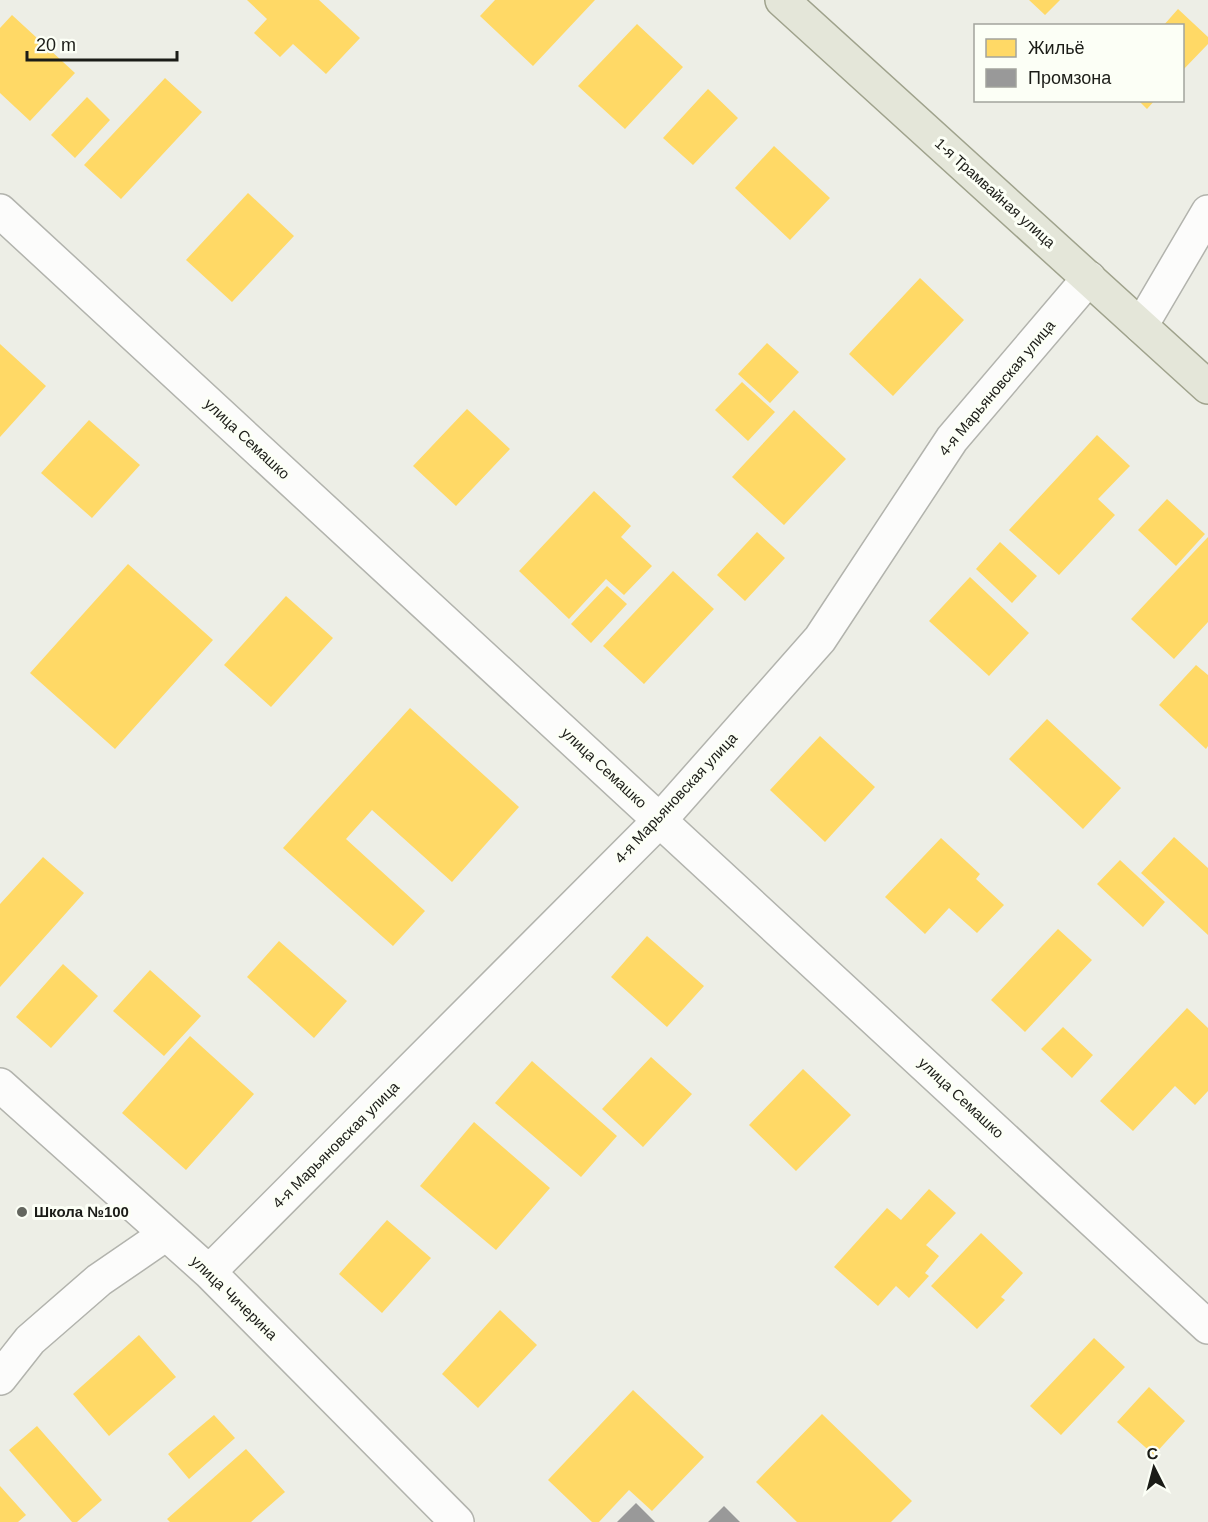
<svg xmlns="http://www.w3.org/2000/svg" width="1208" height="1522" font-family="Arial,sans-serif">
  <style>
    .homes { fill: #ffd966 }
    .industry { fill: #999 }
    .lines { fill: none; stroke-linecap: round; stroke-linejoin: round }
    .minor-casing { stroke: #b2b3ad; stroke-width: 36 }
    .major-casing { stroke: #9fa28c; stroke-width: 36 }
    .minor { stroke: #fcfcfb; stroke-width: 33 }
    .major { stroke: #e4e6d9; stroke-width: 33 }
    .poi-dot { fill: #64665f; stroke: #fcfff6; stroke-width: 2 }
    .labels { text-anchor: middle; stroke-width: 6; stroke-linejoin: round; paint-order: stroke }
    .street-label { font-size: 15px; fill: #1b1c17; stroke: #fcfff6 }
    .poi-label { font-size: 15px; font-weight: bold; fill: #1b1c17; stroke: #fcfff6; text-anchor: start }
  </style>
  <rect width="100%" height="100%" fill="#edeee6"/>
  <path class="homes" d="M 247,0 L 319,0 L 360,38 L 326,74 L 293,44 L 280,57 L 254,33 L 267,19 Z
    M 495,0 L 595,0 L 533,66 L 480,16 Z
    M 1029,0 L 1060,0 L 1045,15 Z
    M 1178,9 L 1208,37 L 1208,44 L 1182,71 L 1182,26 L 1163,26 Z
    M 12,15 L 75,73 L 30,121 L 0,93 L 0,28 Z
    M 637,24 L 683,67 L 625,129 L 578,86 Z
    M 165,78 L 202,112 L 121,199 L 84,165 Z
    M 708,89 L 738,118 L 693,165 L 663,138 Z
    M 87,97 L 110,120 L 75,158 L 51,135 Z
    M 1138,100 L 1155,100 L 1147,109 Z
    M 774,146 L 830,198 L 790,240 L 735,188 Z
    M 248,193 L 294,236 L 232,302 L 186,260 Z
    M 920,278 L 964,320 L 893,396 L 849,354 Z
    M 767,343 L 799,372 L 770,403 L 738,374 Z
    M 0,344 L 46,386 L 0,437 Z
    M 742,382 L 775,412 L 748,441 L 715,410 Z
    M 467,409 L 510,449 L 456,506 L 413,466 Z
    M 794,410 L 846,459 L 784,525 L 732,477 Z
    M 89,420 L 140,465 L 92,518 L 41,473 Z
    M 1097,435 L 1130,466 L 1098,499 L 1115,515 L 1059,575 L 1009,530 Z
    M 594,491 L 631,526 L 621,537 L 652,566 L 624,595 L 606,579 L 569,619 L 519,571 Z
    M 1167,499 L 1205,534 L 1176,566 L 1138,530 Z
    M 757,532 L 785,558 L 745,601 L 717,575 Z
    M 1208,537 L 1208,622 L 1174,659 L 1131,619 Z
    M 1000,542 L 1037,576 L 1012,603 L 976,569 Z
    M 128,564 L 213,640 L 115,749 L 30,673 Z
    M 673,571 L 714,609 L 644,684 L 603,646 Z
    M 970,577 L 1029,633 L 989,676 L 929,621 Z
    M 607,586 L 627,604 L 591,643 L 571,624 Z
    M 286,596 L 333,638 L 271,707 L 224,665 Z
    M 1196,665 L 1208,675 L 1208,746 L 1206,749 L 1159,705 Z
    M 410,708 L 519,807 L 452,882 L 372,810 L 346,839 L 425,911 L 393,946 L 283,848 Z
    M 1047,719 L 1121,788 L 1083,829 L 1009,759 Z
    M 820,736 L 875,787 L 825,842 L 770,790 Z
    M 1174,837 L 1208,868 L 1208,935 L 1141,873 Z
    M 941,838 L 980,874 L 976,879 L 1004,905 L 977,933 L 949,908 L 925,934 L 885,897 Z
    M 43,857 L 84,893 L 0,987 L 0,904 Z
    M 1120,860 L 1165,902 L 1143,927 L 1097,884 Z
    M 1058,929 L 1092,960 L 1025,1032 L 991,1000 Z
    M 647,936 L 704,986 L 667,1027 L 611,977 Z
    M 279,941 L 347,1001 L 314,1038 L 247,977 Z
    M 63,964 L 98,996 L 51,1048 L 16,1017 Z
    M 150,970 L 201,1016 L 164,1056 L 113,1011 Z
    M 1187,1008 L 1208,1028 L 1208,1091 L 1195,1105 L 1175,1086 L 1133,1131 L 1100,1101 Z
    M 1063,1027 L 1093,1055 L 1072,1078 L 1041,1049 Z
    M 190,1036 L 254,1094 L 186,1170 L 122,1113 Z
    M 651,1057 L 692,1094 L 643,1147 L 602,1109 Z
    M 532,1061 L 617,1136 L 581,1177 L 495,1103 Z
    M 803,1069 L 851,1115 L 796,1171 L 749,1125 Z
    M 474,1122 L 550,1188 L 496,1250 L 420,1186 Z
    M 929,1189 L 956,1213 L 926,1245 L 939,1256 L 925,1273 L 929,1276 L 909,1298 L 896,1286 L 878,1306 L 834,1267 L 887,1208 L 901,1220 Z
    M 387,1220 L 431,1258 L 382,1313 L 339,1274 Z
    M 981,1233 L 1023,1273 L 1001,1297 L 1005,1300 L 977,1329 L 931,1286 Z
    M 500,1310 L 537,1345 L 478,1408 L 442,1374 Z
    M 139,1335 L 176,1377 L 109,1436 L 73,1394 Z
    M 1094,1338 L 1125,1367 L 1061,1435 L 1030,1406 Z
    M 1149,1387 L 1185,1421 L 1154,1455 L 1117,1422 Z
    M 633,1390 L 704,1457 L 652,1511 L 629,1490 L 599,1522 L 592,1522 L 548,1480 Z
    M 822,1414 L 912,1501 L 891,1522 L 797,1522 L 756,1482 Z
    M 214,1415 L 235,1438 L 189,1479 L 168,1454 Z
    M 37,1426 L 102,1500 L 77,1522 L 72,1522 L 9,1450 Z
    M 246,1449 L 285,1492 L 251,1522 L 170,1522 L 167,1519 Z
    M 0,1486 L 26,1515 L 18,1522 L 0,1522 Z"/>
  <path class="industry" d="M 636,1503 L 655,1522 L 617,1522 Z
    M 724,1506 L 740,1522 L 708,1522 Z"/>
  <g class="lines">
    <defs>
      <path id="minor" d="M 0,211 L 1208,1327
        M 1141,326 L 1208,212
        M 0,1085 L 209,1272 L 457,1522
        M 209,1272 L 660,820 L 820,639 L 952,439 L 1089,278
        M 0,1378 L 30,1340 L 99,1280 L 166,1234"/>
      <path id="major" d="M 782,0 L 1208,387"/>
    </defs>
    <use href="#minor" class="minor-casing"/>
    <use href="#major" class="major-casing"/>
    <use href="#minor" class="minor"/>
    <use href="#major" class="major"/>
  </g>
  <circle class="poi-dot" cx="22" cy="1212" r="6"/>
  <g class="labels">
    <g class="street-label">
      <text transform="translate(995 193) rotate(42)" y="5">1-я Трамвайная улица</text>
      <text transform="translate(997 388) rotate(-50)" y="5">4-я Марьяновская улица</text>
      <text transform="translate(247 439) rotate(43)" y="5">улица Семашко</text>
      <text transform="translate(604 768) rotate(43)" y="5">улица Семашко</text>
      <text transform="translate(676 798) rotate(-47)" y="5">4-я Марьяновская улица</text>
      <text transform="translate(961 1098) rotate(43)" y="5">улица Семашко</text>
      <text transform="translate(336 1145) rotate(-45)" y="5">4-я Марьяновская улица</text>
      <text transform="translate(234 1298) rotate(44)" y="5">улица Чичерина</text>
    </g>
    <g class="poi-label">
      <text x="34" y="1217">Школа №100</text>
    </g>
  </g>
  <rect x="974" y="24" width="210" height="78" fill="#fcfff6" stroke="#a2a49d" stroke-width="1.5"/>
  <rect x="986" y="39" width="30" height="18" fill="#ffd966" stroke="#a2a49d" stroke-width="1.5"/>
  <text x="1028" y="54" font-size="18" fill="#1b1c17">Жильё</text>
  <rect x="986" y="69" width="30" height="18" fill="#999999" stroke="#a2a49d" stroke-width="1.5"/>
  <text x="1028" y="84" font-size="18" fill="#1b1c17">Промзона</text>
  <g transform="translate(1154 1468) rotate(354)" stroke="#fcfff6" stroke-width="4.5" paint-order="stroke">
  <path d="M0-4.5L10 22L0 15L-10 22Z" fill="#1b1c17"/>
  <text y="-9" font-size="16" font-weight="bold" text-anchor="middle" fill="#1b1c17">С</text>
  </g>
  <path d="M27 51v9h150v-9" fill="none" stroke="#1b1c17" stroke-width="3"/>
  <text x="36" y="51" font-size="18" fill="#1b1c17" stroke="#fcfff6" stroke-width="4.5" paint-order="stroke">20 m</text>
</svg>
